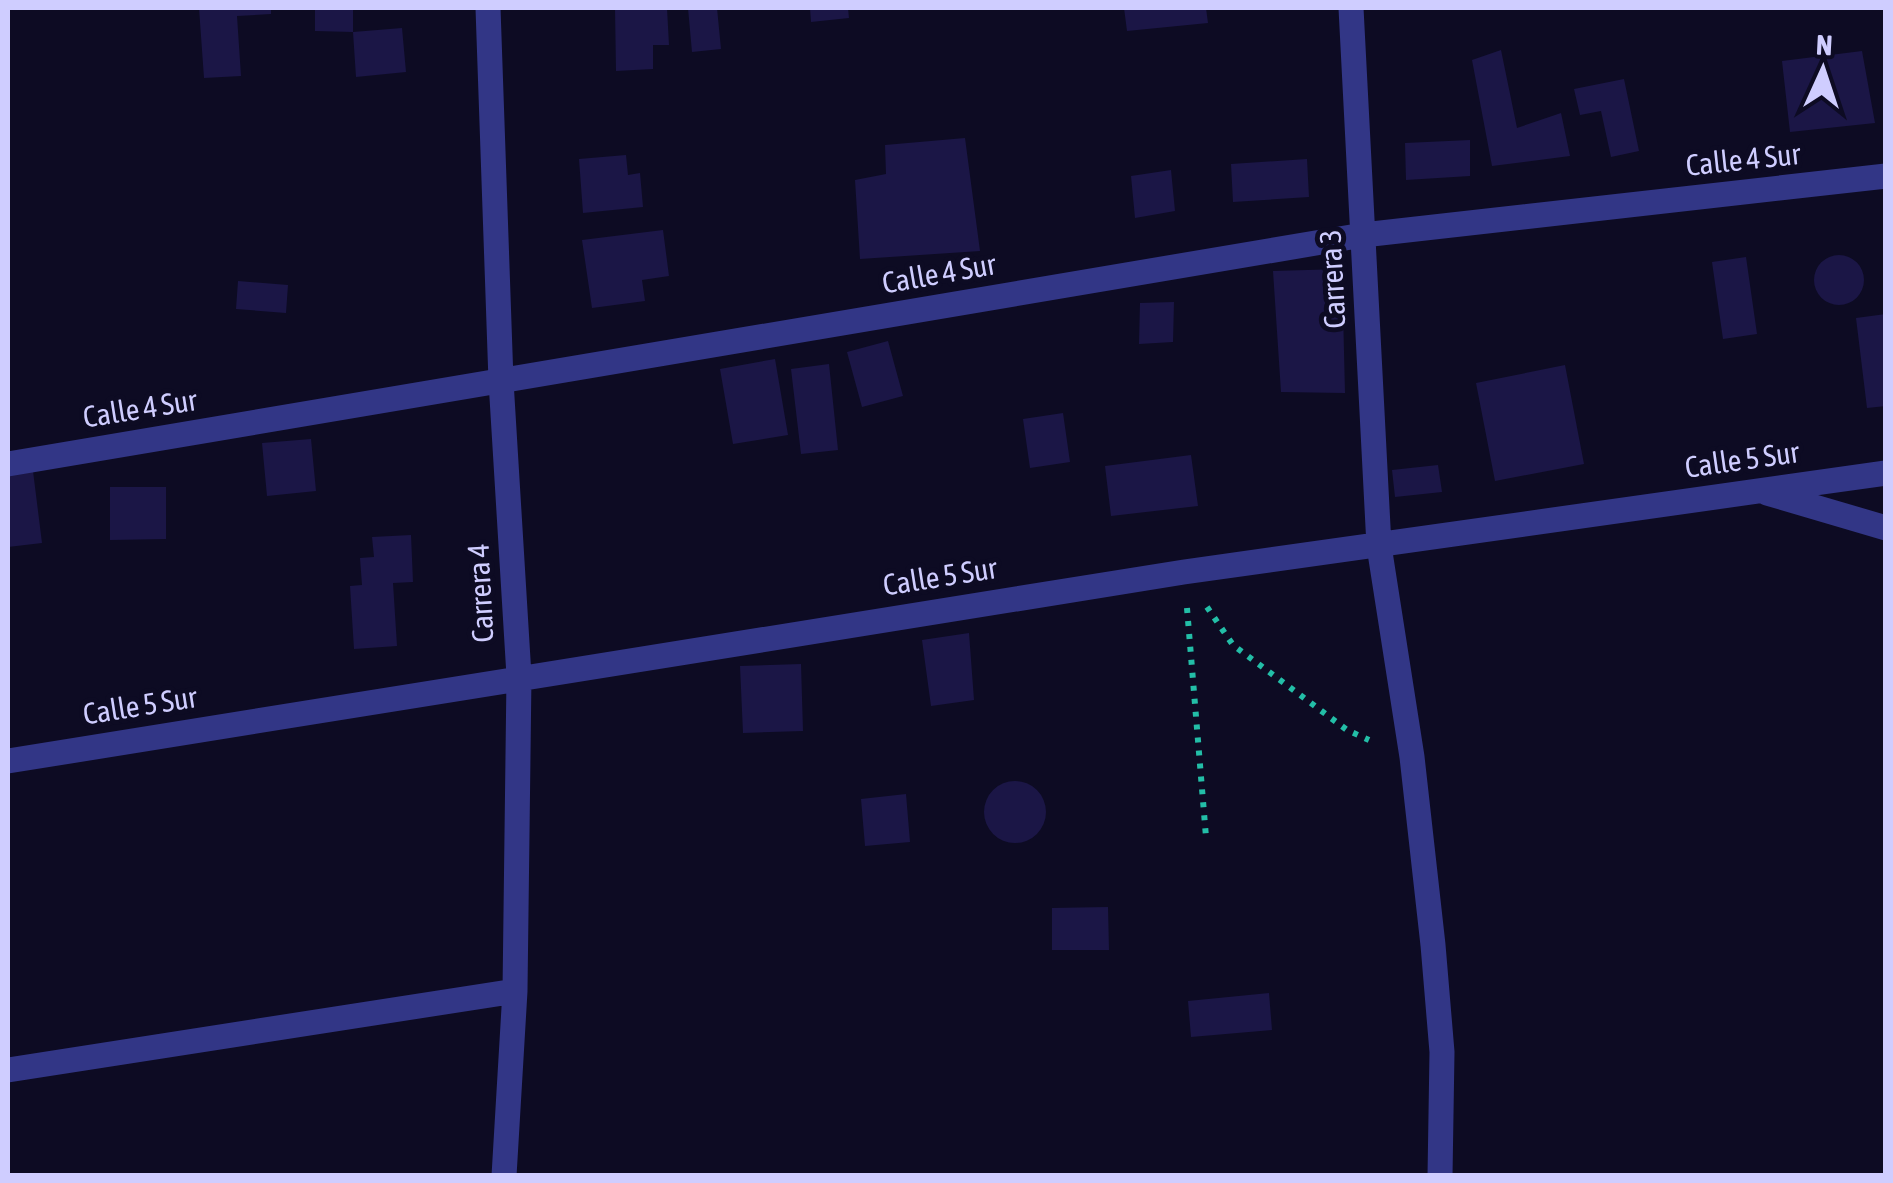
<svg xmlns="http://www.w3.org/2000/svg" width="1893" height="1183" font-family="'Asap Condensed',sans-serif">
  <style>
    .building { fill: #1b1646 }
    .lines { fill: none; stroke-linecap: round; stroke-linejoin: round }
    .path { stroke: #23bea7; stroke-width: 6; stroke-dasharray: 5 8; stroke-linecap: butt }
    .minor { stroke: #323686; stroke-width: 25 }
    .labels { text-anchor: middle; stroke-width: 10; stroke-linejoin: round; paint-order: stroke }
    .street-label { font-size: 30px; fill: #cfcdff; stroke: #0d0b23 }
  </style>
  <rect width="100%" height="100%" fill="#0d0b23"/>
  <path class="building" d="M 199,8 L 271,8 L 271,14 L 237,16 L 241,76 L 204,78 Z
    M 315,8 L 353,8 L 353,32 L 315,31 Z
    M 615,8 L 667,8 L 669,45 L 653,45 L 653,69 L 616,71 Z
    M 688,8 L 717,8 L 721,49 L 692,52 Z
    M 810,8 L 848,8 L 849,18 L 811,22 Z
    M 1124,8 L 1206,8 L 1208,23 L 1127,31 Z
    M 402,28 L 406,72 L 356,77 L 353,32 Z
    M 1501,50 L 1517,128 L 1561,113 L 1570,156 L 1492,166 L 1472,60 Z
    M 1862,51 L 1875,123 L 1790,132 L 1782,61 Z
    M 1624,79 L 1639,151 L 1611,157 L 1601,111 L 1580,115 L 1574,89 Z
    M 965,138 L 980,251 L 860,259 L 855,180 L 886,174 L 885,145 Z
    M 1470,140 L 1470,176 L 1406,180 L 1405,143 Z
    M 626,155 L 628,175 L 640,173 L 643,207 L 583,213 L 579,159 Z
    M 1307,159 L 1309,197 L 1233,202 L 1231,164 Z
    M 1171,170 L 1175,211 L 1135,218 L 1131,176 Z
    M 663,230 L 669,276 L 642,280 L 645,301 L 592,308 L 582,240 Z
    M1814 280a25 25 0 1 1 50 0a25 25 0 1 1-50 0Z
    M 1746,257 L 1757,334 L 1723,339 L 1712,262 Z
    M 1342,269 L 1345,393 L 1281,392 L 1273,271 Z
    M 238,281 L 288,285 L 286,313 L 236,309 Z
    M 1174,302 L 1173,342 L 1139,344 L 1140,303 Z
    M 1886,314 L 1886,406 L 1867,408 L 1856,318 Z
    M 888,341 L 903,396 L 862,407 L 847,352 Z
    M 775,359 L 788,435 L 733,444 L 720,369 Z
    M 829,364 L 838,450 L 801,454 L 791,369 Z
    M 1565,365 L 1584,464 L 1495,481 L 1476,383 Z
    M 1063,413 L 1070,462 L 1030,468 L 1023,419 Z
    M 311,439 L 316,491 L 267,496 L 262,443 Z
    M 1191,455 L 1198,506 L 1111,516 L 1105,466 Z
    M 1438,465 L 1442,492 L 1395,497 L 1392,470 Z
    M 33,471 L 42,543 L 8,547 L 8,474 Z
    M 110,487 L 166,487 L 166,539 L 110,540 Z
    M 411,535 L 413,582 L 393,583 L 397,646 L 354,649 L 350,586 L 362,585 L 360,558 L 374,557 L 372,537 Z
    M 969,633 L 974,700 L 931,706 L 922,640 Z
    M 801,664 L 803,731 L 743,733 L 740,666 Z
    M984 812a31 31 0 1 1 62 0a31 31 0 1 1-62 0Z
    M 906,794 L 910,842 L 865,846 L 861,799 Z
    M 1108,907 L 1109,950 L 1052,950 L 1052,908 Z
    M 1269,993 L 1272,1030 L 1191,1037 L 1188,1001 Z"/>
  <g class="lines">
    <path class="path" d="M 1207,607 L 1233,645 L 1347,730 L 1369,740
      M 1187,608 L 1206,837"/>
    <path class="minor" d="M 488,8 L 501,381 L 519,676 L 515,991 L 504,1176
      M 1351,8 L 1379,546 L 1412,757 L 1433,945 L 1442,1052 L 1440,1176
      M 8,464 L 1363,235 L 1886,176
      M 1767,493 L 1886,528
      M 8,761 L 1184,572 L 1886,473
      M 8,1070 L 515,991"/>
  </g>
  <g class="labels">
    <g class="street-label">
      <text transform="translate(1743 160) rotate(-6)" y="10">Calle 4 Sur</text>
      <text transform="translate(939 274) rotate(-10)" y="10">Calle 4 Sur</text>
      <text transform="translate(1333 279) rotate(-93)" y="10">Carrera 3</text>
      <text transform="translate(140 409) rotate(-9)" y="10">Calle 4 Sur</text>
      <text transform="translate(1742 460) rotate(-8)" y="10">Calle 5 Sur</text>
      <text transform="translate(940 577) rotate(-9)" y="10">Calle 5 Sur</text>
      <text transform="translate(481 593) rotate(-93)" y="10">Carrera 4</text>
      <text transform="translate(140 706) rotate(-9)" y="10">Calle 5 Sur</text>
    </g>
  </g>
  <rect width="1893" height="1183" fill="none" stroke="#cfcdff" stroke-width="20"/>
  <g transform="translate(1823 70) rotate(3)" stroke="#0d0b23" stroke-width="8" paint-order="stroke">
  <path d="M0-8L18 38L0 25L-18 38Z" fill="#cfcdff"/>
  <text y="-15" font-size="28" font-weight="bold" text-anchor="middle" fill="#cfcdff">N</text>
  </g>
</svg>
